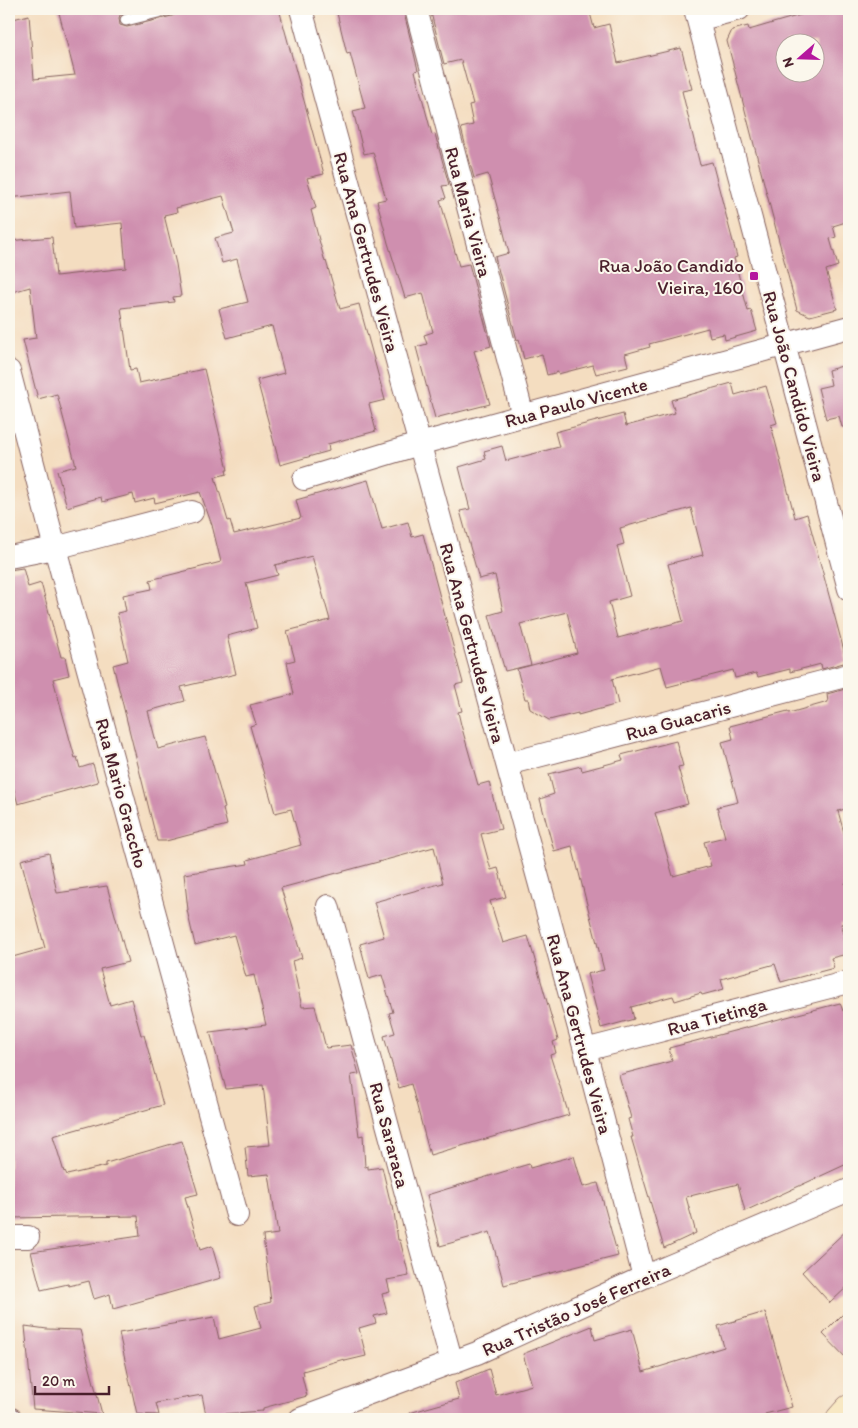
<svg xmlns="http://www.w3.org/2000/svg" width="858" height="1428" font-family="Itim,sans-serif">
  <style>
    .building { fill: #cf8faf; fill-rule: evenodd }
    .lines { fill: none; stroke-linecap: round; stroke-linejoin: round }
    .lane-casing { stroke: #86625f; stroke-width: 13 }
    .street-casing { stroke: #86625f; stroke-width: 24 }
    .secondary-casing { stroke: #86625f; stroke-width: 29 }
    .lane { stroke: #fff; stroke-width: 11 }
    .street { stroke: #fff; stroke-width: 22 }
    .secondary { stroke: #f8e8c3; stroke-width: 28 }
    .poi-dot { fill: #b5179e; stroke: #fbf7ec; stroke-width: 2 }
    .labels { text-anchor: middle; stroke-width: 4; stroke-linejoin: round; paint-order: stroke }
    .street-label { font-size: 19px; fill: #4a1f2b; stroke: #fbf7ec }
    .poi-label { font-size: 19px; fill: #4a1f2b; stroke: #fbf7ec; text-anchor: end }
  </style>
  <rect width="100%" height="100%" fill="#fbf7ec"/>
  <filter id="ink" filterUnits="userSpaceOnUse"><feTurbulence type="fractalNoise" baseFrequency=".02" numOctaves="2"/><feDisplacementMap in="SourceGraphic" scale="10" xChannelSelector="R" yChannelSelector="G"/><feConvolveMatrix kernelMatrix="1 2 1 2 8 2 1 2 1" color-interpolation-filters="sRGB"/></filter>
  <filter id="wash" filterUnits="userSpaceOnUse"><feTurbulence type="fractalNoise" baseFrequency=".0096" numOctaves="4" result="noise"/><feDisplacementMap in="SourceGraphic" scale="20" xChannelSelector="R" yChannelSelector="G"/><feGaussianBlur stdDeviation="1.12" result="paint"/><feColorMatrix in="noise" values="0 0 0 0 0 0 0 0 0 0 0 0 0 0 0 0 0 1.4 0 .05"/><feComposite in="paint" operator="in"/></filter>
  <g filter="url(#wash)">
    <rect width="100%" height="100%" fill="#f4ddc0"/>
    <g id="blocks">
      <path class="building" d="M 58,9 L 140,9 L 120,15 L 119,18 L 120,25 L 127,27 L 172,16 L 176,14 L 177,9 L 279,9 L 324,174 L 307,178 L 316,208 L 311,210 L 325,262 L 326,261 L 340,309 L 359,304 L 385,400 L 369,404 L 376,431 L 328,444 L 329,451 L 280,465 L 257,380 L 284,373 L 272,326 L 227,338 L 219,309 L 248,302 L 237,259 L 222,263 L 215,238 L 234,233 L 223,196 L 176,208 L 177,212 L 164,215 L 176,264 L 181,296 L 173,297 L 174,302 L 121,308 L 130,370 L 136,369 L 139,383 L 204,369 L 228,470 L 226,470 L 227,474 L 215,477 L 228,521 L 230,520 L 234,534 L 301,518 L 296,500 L 368,480 L 382,529 L 408,522 L 412,537 L 423,534 L 463,683 L 455,685 L 462,711 L 458,712 L 461,725 L 478,785 L 489,782 L 501,829 L 481,834 L 491,870 L 498,868 L 506,897 L 490,901 L 503,943 L 528,936 L 558,1040 L 553,1042 L 556,1053 L 550,1055 L 569,1115 L 430,1155 L 411,1084 L 399,1088 L 385,1040 L 384,1036 L 395,1033 L 389,1013 L 393,1012 L 382,975 L 369,979 L 360,944 L 384,937 L 374,902 L 443,883 L 434,847 L 281,888 L 302,958 L 292,961 L 302,1007 L 315,1006 L 326,1048 L 351,1045 L 359,1074 L 351,1075 L 359,1136 L 363,1135 L 365,1167 L 368,1166 L 368,1169 L 382,1167 L 391,1205 L 393,1205 L 398,1240 L 400,1240 L 409,1276 L 387,1280 L 390,1292 L 382,1294 L 387,1313 L 374,1316 L 376,1323 L 359,1328 L 366,1356 L 345,1361 L 344,1359 L 303,1371 L 304,1375 L 302,1376 L 307,1396 L 263,1408 L 263,1411 L 206,1415 L 202,1395 L 156,1403 L 159,1415 L 137,1414 L 119,1333 L 214,1317 L 219,1339 L 261,1328 L 255,1306 L 271,1302 L 263,1236 L 278,1234 L 269,1174 L 248,1176 L 245,1147 L 270,1145 L 263,1085 L 226,1089 L 210,1032 L 266,1025 L 254,975 L 246,977 L 234,935 L 195,945 L 187,910 L 188,910 L 184,874 L 248,864 L 247,860 L 301,845 L 291,809 L 275,813 L 250,726 L 256,724 L 250,705 L 294,694 L 287,662 L 295,660 L 287,631 L 330,620 L 312,556 L 275,565 L 278,575 L 246,583 L 257,628 L 227,636 L 236,674 L 181,687 L 185,701 L 148,711 L 158,749 L 205,737 L 225,808 L 223,809 L 227,825 L 166,841 L 157,841 L 113,665 L 128,661 L 117,613 L 126,611 L 123,595 L 152,589 L 150,580 L 221,562 L 212,525 L 200,492 L 155,503 L 154,498 L 135,503 L 133,494 L 102,502 L 101,497 L 67,507 L 57,471 L 76,466 L 57,394 L 38,399 L 23,340 L 36,338 L 30,287 L 9,293 L 9,241 L 52,237 L 56,276 L 126,268 L 122,223 L 74,228 L 70,191 L 9,198 L 9,20 L 29,15 L 34,79 L 75,75 Z
        M 336,9 L 403,9 L 418,70 L 415,71 L 432,135 L 435,134 L 449,185 L 442,186 L 446,198 L 440,200 L 459,266 L 469,264 L 491,346 L 474,351 L 490,404 L 435,418 L 416,347 L 427,344 L 424,335 L 433,332 L 423,293 L 405,298 L 388,243 L 377,201 L 386,199 L 373,152 L 364,154 L 353,111 L 365,108 L 350,53 L 347,54 Z
        M 430,9 L 589,9 L 594,28 L 609,24 L 618,63 L 681,48 L 692,89 L 682,91 L 700,165 L 712,162 L 737,257 L 734,258 L 748,311 L 751,310 L 757,331 L 725,340 L 724,334 L 710,337 L 708,328 L 649,344 L 650,347 L 625,354 L 628,366 L 596,374 L 593,365 L 558,374 L 558,372 L 547,375 L 542,354 L 524,359 L 519,339 L 517,340 L 495,257 L 509,253 L 501,221 L 488,174 L 474,178 L 461,128 L 473,125 L 469,105 L 473,104 L 461,60 L 444,64 Z
        M 821,9 L 847,9 L 849,17 L 849,221 L 833,226 L 836,237 L 830,239 L 838,266 L 826,270 L 837,309 L 810,316 L 797,310 L 727,41 L 732,30 L 748,26 L 749,30 ZM 786,42 L 816,42 L 816,72 L 786,72 Z
        M 849,364 L 849,427 L 842,427 L 839,416 L 826,419 L 818,388 L 831,385 L 828,370 Z
        M 732,383 L 735,395 L 766,386 L 777,423 L 771,425 L 795,518 L 807,514 L 847,662 L 822,669 L 821,664 L 790,672 L 790,669 L 758,677 L 756,673 L 735,678 L 733,670 L 667,687 L 661,666 L 612,679 L 618,704 L 578,715 L 578,713 L 549,720 L 530,709 L 528,699 L 525,699 L 517,669 L 577,653 L 567,612 L 520,624 L 531,665 L 505,671 L 489,615 L 503,611 L 495,575 L 479,579 L 460,511 L 470,509 L 459,467 L 486,459 L 484,451 L 502,446 L 506,461 L 559,447 L 555,432 L 623,414 L 626,426 L 675,413 L 671,400 ZM 691,508 L 703,555 L 668,564 L 683,621 L 618,638 L 609,602 L 630,596 L 617,546 L 624,544 L 620,528 Z
        M 23,568 L 28,587 L 41,583 L 61,657 L 65,657 L 69,675 L 53,679 L 75,758 L 77,757 L 80,768 L 93,764 L 98,782 L 18,804 L 9,772 L 9,570 Z
        M 849,688 L 849,808 L 838,811 L 849,851 L 849,882 L 845,883 L 849,898 L 849,922 L 841,924 L 845,937 L 843,938 L 847,954 L 831,958 L 834,968 L 781,982 L 775,964 L 721,979 L 724,989 L 702,995 L 701,993 L 675,1001 L 673,996 L 631,1007 L 634,1019 L 601,1028 L 587,974 L 604,970 L 572,846 L 554,851 L 540,799 L 554,794 L 549,774 L 581,766 L 582,771 L 623,760 L 621,755 L 676,741 L 683,766 L 678,767 L 688,804 L 655,813 L 673,876 L 711,866 L 704,842 L 725,837 L 717,807 L 738,802 L 722,742 L 733,739 L 730,726 L 788,711 L 789,713 L 828,702 L 827,694 Z
        M 49,853 L 57,893 L 107,886 L 128,962 L 100,969 L 110,1005 L 131,999 L 141,1035 L 144,1035 L 163,1105 L 53,1136 L 64,1172 L 65,1171 L 67,1175 L 106,1166 L 106,1163 L 182,1141 L 198,1194 L 185,1197 L 200,1250 L 212,1246 L 221,1278 L 113,1309 L 110,1294 L 94,1299 L 89,1281 L 69,1286 L 68,1284 L 41,1290 L 31,1252 L 140,1236 L 138,1216 L 9,1218 L 9,958 L 45,948 L 21,860 Z
        M 840,1003 L 843,1011 L 849,1010 L 849,1163 L 745,1211 L 738,1184 L 686,1197 L 696,1233 L 664,1248 L 631,1137 L 633,1137 L 628,1119 L 631,1118 L 619,1075 L 672,1061 L 669,1048 Z
        M 574,1156 L 583,1187 L 598,1183 L 618,1256 L 504,1285 L 490,1232 L 440,1246 L 427,1195 L 529,1164 L 530,1168 Z
        M 849,1228 L 849,1285 L 830,1303 L 802,1272 Z
        M 849,1308 L 849,1361 L 823,1334 Z
        M 765,1312 L 792,1407 L 765,1414 L 767,1419 L 410,1419 L 409,1413 L 459,1399 L 455,1383 L 489,1369 L 496,1395 L 532,1385 L 523,1354 L 592,1326 L 595,1340 L 632,1329 L 643,1372 L 724,1347 L 718,1326 Z
        M 25,1326 L 47,1329 L 80,1330 L 102,1414 L 33,1409 Z"/>
    </g>
  </g>
  <g filter="url(#ink)">
    <use href="#blocks" fill-opacity="0" stroke="#86625f" stroke-width="1"/>
    <g class="lines">
      <defs>
        <path id="lane" d="M 126,20 L 170,9"/>
        <path id="street" d="M 301,9 L 585,1050 L 644,1277
          M 416,9 L 523,416
          M 695,9 L 849,589
          M 698,20 L 739,9
          M 9,371 L 55,548 L 237,1215
          M 304,479 L 419,444 L 849,327
          M 9,557 L 55,548 L 192,512
          M 507,764 L 849,675
          M 328,906 L 452,1363
          M 585,1050 L 849,982
          M 9,1237 L 28,1237
          M 9,1418 L 11,1419
          M 300,1419 L 477,1353 L 644,1277 L 849,1190"/>
        <path id="secondary" d="M 840,1419 L 849,1409"/>
      </defs>
      <use href="#lane" class="lane-casing"/>
      <use href="#street" class="street-casing"/>
      <use href="#secondary" class="secondary-casing"/>
      <use href="#lane" class="lane"/>
      <use href="#street" class="street"/>
      <use href="#secondary" class="secondary"/>
    </g>
  </g>
  <rect class="poi-dot" x="749" y="271" width="10" height="10" rx="2.5"/>
  <g class="labels">
    <g class="street-label">
      <text transform="translate(469 212) rotate(75)" y="7">Rua Maria Vieira</text>
      <text transform="translate(367 252) rotate(75)" y="7">Rua Ana Gertrudes Vieira</text>
      <text transform="translate(795 386) rotate(75)" y="7">Rua João Candido Vieira</text>
      <text transform="translate(576 402) rotate(-15)" y="7">Rua Paulo Vicente</text>
      <text transform="translate(473 643) rotate(75)" y="7">Rua Ana Gertrudes Vieira</text>
      <text transform="translate(678 720) rotate(-15)" y="7">Rua Guacaris</text>
      <text transform="translate(122 793) rotate(75)" y="7">Rua Mario Graccho</text>
      <text transform="translate(717 1016) rotate(-15)" y="7">Rua Tietinga</text>
      <text transform="translate(580 1034) rotate(75)" y="7">Rua Ana Gertrudes Vieira</text>
      <text transform="translate(390 1135) rotate(75)" y="7">Rua Sararaca</text>
      <text transform="translate(576 1309) rotate(-24)" y="7">Rua Tristão José Ferreira</text>
    </g>
    <g class="poi-label">
      <text x="744" y="272">Rua João Candido<tspan x="744" dy="22">Vieira, 160</tspan></text>
    </g>
  </g>
  <rect width="858" height="1428" fill="none" stroke="#fbf7ec" stroke-width="30"/>
  <g transform="translate(800 58) rotate(250)"><circle r="24" fill="#fbf7ec" stroke="#b4a19f"/>
  <path d="M0-4L9 19L0 12L-9 19Z" fill="#b5179e"/>
  <text y="-8" font-size="14" font-weight="bold" text-anchor="middle" fill="#4a1f2b">N</text>
  </g>
  <path d="M35 1386v8h74v-8" fill="none" stroke="#4a1f2b" stroke-width="2.5"/>
  <text x="42" y="1386" font-size="15" fill="#4a1f2b" stroke="#fbf7ec" stroke-width="4" paint-order="stroke">20 m</text>
</svg>
